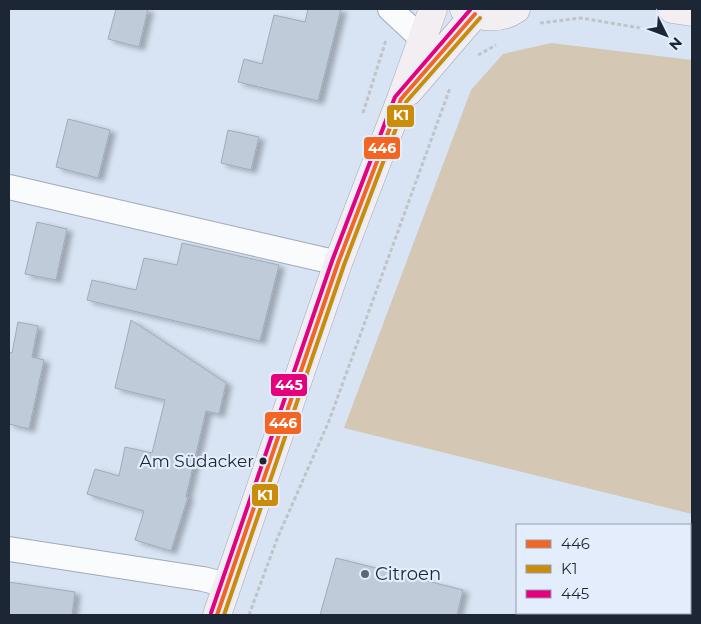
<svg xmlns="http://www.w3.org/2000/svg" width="701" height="624" font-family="Montserrat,sans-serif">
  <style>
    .green { fill: #d4c8b4 }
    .building { fill: #bfcbd8; stroke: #9fabb8; filter: url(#shadow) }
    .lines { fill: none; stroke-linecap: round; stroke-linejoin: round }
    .street-casing { stroke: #a1aab8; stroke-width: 26 }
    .secondary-casing { stroke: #a1aab8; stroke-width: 29 }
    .path { stroke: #c0c4ca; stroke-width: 3; stroke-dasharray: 4 2.5; stroke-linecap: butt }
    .street { stroke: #f9fbfd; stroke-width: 24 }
    .secondary { stroke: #f2eef1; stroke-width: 28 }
    .bus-1-casing { stroke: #e3edfc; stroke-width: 8 }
    .bus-2-casing { stroke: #e3edfc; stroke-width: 8 }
    .bus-3-casing { stroke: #e3edfc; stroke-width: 8 }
    .bus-1 { stroke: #f26522; stroke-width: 4 }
    .bus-2 { stroke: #cb8c0a; stroke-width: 4 }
    .bus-3 { stroke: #e5007d; stroke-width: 4 }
    .bus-dot { fill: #1c2634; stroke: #e3edfc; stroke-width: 2 }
    .poi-dot { fill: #5e6877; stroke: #e3edfc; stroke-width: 2 }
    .labels { text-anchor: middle; stroke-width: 4.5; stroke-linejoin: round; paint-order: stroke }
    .bus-label { font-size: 17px; fill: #1c2634; stroke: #e3edfc; text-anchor: end }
    .poi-label { font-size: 18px; fill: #1c2634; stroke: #e3edfc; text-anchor: start }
    .line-badge { stroke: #e3edfc; stroke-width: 2 }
    .badge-label { font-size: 14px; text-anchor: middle; font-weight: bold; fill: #fff }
  </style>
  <defs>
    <filter id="shadow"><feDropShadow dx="5.5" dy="3" stdDeviation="2.5" flood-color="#0004"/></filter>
  </defs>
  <rect width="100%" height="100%" fill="#d8e3f3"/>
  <path class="green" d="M 551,43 L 692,60 L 692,514 L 344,428 L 471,90 L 503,54 Z"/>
  <path class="building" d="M 116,9 L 148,9 L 139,47 L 108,39 Z
    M 308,9 L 341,9 L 318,101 L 238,82 L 244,59 L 262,64 L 274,15 L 305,22 Z
    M 68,119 L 110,130 L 98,178 L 56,167 Z
    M 228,130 L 259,137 L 251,170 L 221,163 Z
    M 37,222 L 67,229 L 56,280 L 25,274 Z
    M 182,243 L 279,265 L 260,341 L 87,300 L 92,280 L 136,290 L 144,258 L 177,265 Z
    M 131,320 L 226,383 L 219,414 L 206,411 L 186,497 L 188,497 L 171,551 L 135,540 L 144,511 L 87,494 L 95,469 L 119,476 L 125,447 L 152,453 L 165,400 L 115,388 Z
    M 18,322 L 38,326 L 32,357 L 44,360 L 29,429 L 9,424 L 9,352 L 12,353 Z
    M 336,558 L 463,590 L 457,615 L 320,615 Z
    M 9,582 L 75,592 L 72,615 L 9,615 Z"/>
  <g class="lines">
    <defs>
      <path id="street" d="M 390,9 L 434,50
        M 9,187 L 338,263
        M 9,549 L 203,579 L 227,585"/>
      <path id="secondary" d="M 464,9 C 481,18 500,20 516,9
        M 672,9 L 692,12
        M 409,91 L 475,14
        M 217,615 L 338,263 L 401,99 L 433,9"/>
    </defs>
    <use href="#street" class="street-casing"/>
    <use href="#secondary" class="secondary-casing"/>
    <path class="path" d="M 540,23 L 581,18 L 652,30
      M 478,55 L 496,45
      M 363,113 L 386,40
      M 249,615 L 277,539 L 329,421 L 450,88"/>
    <use href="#street" class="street"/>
    <use href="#secondary" class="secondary"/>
    <defs>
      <path id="bus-1" d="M 217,615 L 338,263 L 401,99 L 475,14"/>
      <path id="bus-2" d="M 224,615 L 344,265 L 406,102 L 480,18"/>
      <path id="bus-3" d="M 211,613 L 332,261 L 395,97 L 470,10"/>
    </defs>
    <use href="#bus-1" class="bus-1-casing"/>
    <use href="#bus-2" class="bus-2-casing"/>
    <use href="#bus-3" class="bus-3-casing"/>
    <use href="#bus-1" class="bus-1"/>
    <use href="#bus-2" class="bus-2"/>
    <use href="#bus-3" class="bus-3"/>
  </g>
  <circle class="bus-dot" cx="263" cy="461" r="4.5"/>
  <circle class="poi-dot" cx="365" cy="574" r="5"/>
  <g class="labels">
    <g class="bus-label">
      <text x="254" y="467">Am Südacker</text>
    </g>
    <g class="poi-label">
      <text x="375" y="580">Citroen</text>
    </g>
  </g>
  <g class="line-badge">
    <rect x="386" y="104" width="29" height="24" rx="5" fill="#cb8c0a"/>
    <rect x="363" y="136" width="38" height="24" rx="5" fill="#f26522"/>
    <rect x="270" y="373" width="38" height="24" rx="5" fill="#e5007d"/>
    <rect x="264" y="411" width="38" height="24" rx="5" fill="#f26522"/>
    <rect x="251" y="483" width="28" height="24" rx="5" fill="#cb8c0a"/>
  </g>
  <g class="badge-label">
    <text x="401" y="120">K1</text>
    <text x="382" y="153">446</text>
    <text x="289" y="390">445</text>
    <text x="283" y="428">446</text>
    <text x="265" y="500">K1</text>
  </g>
  <rect width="701" height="624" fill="none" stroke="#1c2634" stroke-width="20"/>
  <rect x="516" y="524" width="175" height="90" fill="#e3edfc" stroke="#939dac"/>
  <rect x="526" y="540" width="25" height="8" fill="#f26522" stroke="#939dac"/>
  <text x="561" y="549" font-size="15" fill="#1c2634">446</text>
  <rect x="526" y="565" width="25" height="8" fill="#cb8c0a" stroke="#939dac"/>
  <text x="561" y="574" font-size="15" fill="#1c2634">K1</text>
  <rect x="526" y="590" width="25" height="8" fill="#e5007d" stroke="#939dac"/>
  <text x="561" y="599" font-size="15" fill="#1c2634">445</text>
  <g transform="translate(666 35) rotate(132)" stroke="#e3edfc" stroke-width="4" paint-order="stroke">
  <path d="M0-4L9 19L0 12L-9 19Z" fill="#1c2634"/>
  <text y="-8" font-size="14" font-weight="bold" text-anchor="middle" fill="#1c2634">N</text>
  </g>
</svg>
